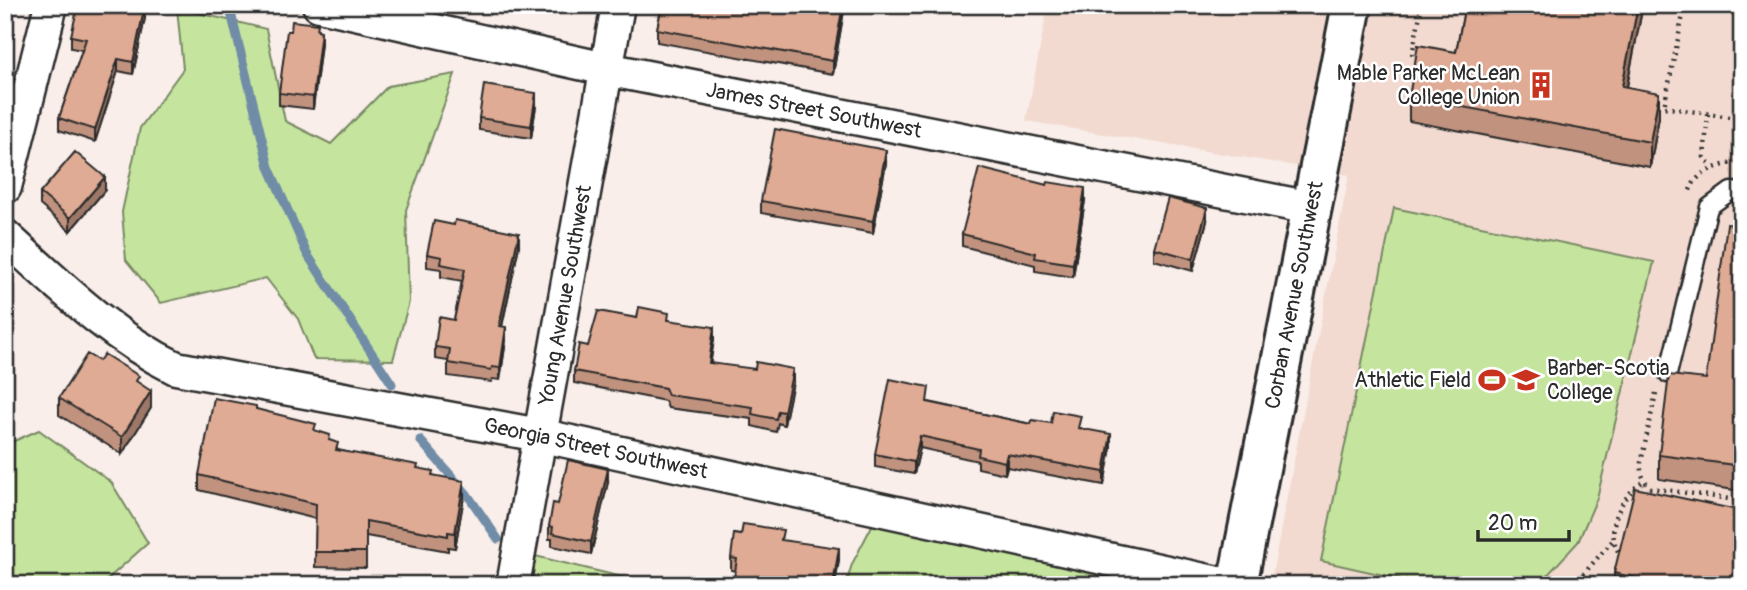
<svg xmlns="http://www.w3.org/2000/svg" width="1747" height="590" font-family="Pangolin,sans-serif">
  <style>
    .built { fill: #f2dad0 }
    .green { fill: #c5e59e; stroke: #788864; stroke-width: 2 }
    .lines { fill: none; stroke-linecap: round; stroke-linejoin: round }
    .stream { stroke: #6f8ca7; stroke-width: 9 }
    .lane-casing { stroke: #2b2b2b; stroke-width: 21 }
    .street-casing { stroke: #2b2b2b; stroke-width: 37 }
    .secondary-casing { stroke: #2b2b2b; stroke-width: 44 }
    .path { stroke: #2b2b2b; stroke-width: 4.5; stroke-dasharray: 2 5; stroke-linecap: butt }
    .lane { stroke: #fff; stroke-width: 16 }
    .street { stroke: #fff; stroke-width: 32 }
    .secondary { stroke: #fff; stroke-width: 38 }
    .wall { fill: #c1937f; stroke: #2b2b2b; stroke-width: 2 }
    .shaded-wall { fill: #9d7868; stroke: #2b2b2b; stroke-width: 2 }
    .building { fill: #e0ab94; stroke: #2b2b2b; stroke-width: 2 }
    .labels { text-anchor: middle; stroke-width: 5; stroke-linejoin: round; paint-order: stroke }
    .poi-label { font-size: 21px; fill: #2b2b2b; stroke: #fff; text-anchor: end }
    .street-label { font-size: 21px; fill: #2b2b2b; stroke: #fff }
  </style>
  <rect width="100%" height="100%" fill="#f9eeea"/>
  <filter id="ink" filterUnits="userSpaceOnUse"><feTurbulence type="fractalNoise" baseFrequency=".0143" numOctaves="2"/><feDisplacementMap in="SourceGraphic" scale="14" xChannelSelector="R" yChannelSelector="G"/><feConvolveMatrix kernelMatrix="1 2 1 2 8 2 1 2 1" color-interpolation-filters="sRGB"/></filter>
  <g filter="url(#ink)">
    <path class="built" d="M 1048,5 L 1742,5 L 1742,585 L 1270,585 L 1349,175 L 1026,121 Z"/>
    <path class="green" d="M 177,8 L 266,29 L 285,121 L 331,144 L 388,86 L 455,74 L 406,210 L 409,302 L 393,360 L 314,359 L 298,319 L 266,278 L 161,303 L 126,260 L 122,212 L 140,128 L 183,69 Z
      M 1394,208 L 1654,262 L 1597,498 L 1578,542 L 1543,580 L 1533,585 L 1428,585 L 1321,561 Z
      M 39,430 L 111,482 L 148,543 L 101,585 L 5,585 L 5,445 Z
      M 875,520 L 1115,573 L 1111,585 L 846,585 L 852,564 Z
      M 535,556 L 634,580 L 638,585 L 532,585 Z"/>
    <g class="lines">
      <path class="stream" d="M 231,13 L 269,167 L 307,254 L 392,384
        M 420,440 L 467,494 L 498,539"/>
      <defs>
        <path id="lane" d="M 1668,374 L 1709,207 L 1731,191 L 1742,192"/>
        <path id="street" d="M 319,5 L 606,69 L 1311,208
          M 5,187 L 51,5
          M 5,236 C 59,285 110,336 176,368 L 539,435 L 1227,585
          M 513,585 L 618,5"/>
        <path id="secondary" d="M 1237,585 L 1352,5"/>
      </defs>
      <use href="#lane" class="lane-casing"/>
      <use href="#street" class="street-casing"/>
      <use href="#secondary" class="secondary-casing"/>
      <path class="path" d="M 1685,5 L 1664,107 L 1736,118 L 1741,161 C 1719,166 1697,169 1689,193
        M 1412,55 L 1422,5
        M 1708,114 L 1704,157 L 1712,167
        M 1656,393 L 1641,462 C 1640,473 1643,480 1651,488 L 1737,500 L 1735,514 L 1742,515
        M 1622,557 C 1602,533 1620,496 1644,481
        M 1574,585 L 1613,540"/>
      <use href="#lane" class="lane"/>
      <use href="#street" class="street"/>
      <use href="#secondary" class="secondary"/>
    </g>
    <path class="wall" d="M 662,5 L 845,5 L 833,74 L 657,42 L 657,29 Z
      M 1465,5 L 1643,5 L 1627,87 L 1659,117 L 1650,167 L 1409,121 L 1409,97 L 1456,52 Z
      M 145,18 L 133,74 L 118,71 L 95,142 L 59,130 L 59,118 L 82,50 L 71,48 L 71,36 Z
      M 318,30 L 321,43 L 313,109 L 279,105 L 279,93 Z
      M 536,106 L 531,138 L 479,130 L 479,118 Z
      M 886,163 L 873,233 L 761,213 L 761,201 Z
      M 105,190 L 70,231 L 40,205 L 40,193 Z
      M 1085,200 L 1073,277 L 1035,271 L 1035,265 L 962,246 L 962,234 Z
      M 1207,221 L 1193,271 L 1154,260 L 1154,248 Z
      M 1742,226 L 1742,491 L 1659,479 L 1659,455 L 1706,379 Z
      M 519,246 L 502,327 L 506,340 L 500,380 L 492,379 L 491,382 L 448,376 L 448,361 L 435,359 L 435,347 L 454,320 L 462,281 L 441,277 L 441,269 L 427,267 L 427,254 Z
      M 637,318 L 669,320 L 714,339 L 710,363 L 793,382 L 784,425 L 778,423 L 776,432 L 752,426 L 752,419 L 668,408 L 665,401 L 574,383 L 574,371 L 588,346 Z
      M 139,384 L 151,408 L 122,454 L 59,415 L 59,398 Z
      M 929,402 L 1031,424 L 1081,428 L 1111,447 L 1104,485 L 1007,467 L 1005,474 L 978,468 L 978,461 L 920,448 L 914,474 L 875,467 L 875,454 Z
      M 256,409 L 316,431 L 330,441 L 338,450 L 418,469 L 433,475 L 464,497 L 455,548 L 448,547 L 448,551 L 366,536 L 366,568 L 315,567 L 316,519 L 199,490 L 199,475 Z
      M 608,482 L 591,554 L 552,546 L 552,539 L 549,539 L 549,526 L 558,504 Z
      M 783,541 L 839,561 L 735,571 L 731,570 L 731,558 Z
      M 1614,573 L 1742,585 L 1614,585 Z"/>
    <path class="shaded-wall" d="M 145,5 L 145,18 L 133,74 L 133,62 Z
      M 843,5 L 845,5 L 833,74 L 833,61 Z
      M 1638,5 L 1643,5 L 1622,110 L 1622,86 Z
      M 321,31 L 321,43 L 313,109 L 313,97 Z
      M 118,59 L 118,71 L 95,142 L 95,130 Z
      M 536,93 L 536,106 L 531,138 L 531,126 Z
      M 1659,93 L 1659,117 L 1650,167 L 1650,142 Z
      M 886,150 L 886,163 L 873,233 L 873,221 Z
      M 105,177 L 105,190 L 70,231 L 70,218 Z
      M 1085,188 L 1085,200 L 1073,277 L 1073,264 Z
      M 1207,208 L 1207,221 L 1193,271 L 1193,259 Z
      M 519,233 L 519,246 L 499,339 L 499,326 Z
      M 506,327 L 506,340 L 500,380 L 500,368 Z
      M 714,327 L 714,339 L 709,375 L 709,363 Z
      M 793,369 L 793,382 L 784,425 L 784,412 Z
      M 151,391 L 151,408 L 122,454 L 122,437 Z
      M 1111,434 L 1111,447 L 1104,485 L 1104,472 Z
      M 920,436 L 920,448 L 914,474 L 914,462 Z
      M 1007,454 L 1007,467 L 1005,474 L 1005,462 Z
      M 608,469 L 608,482 L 591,554 L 591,542 Z
      M 464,481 L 464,497 L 455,548 L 455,533 Z
      M 839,548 L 839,561 L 835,585 L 833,585 Z"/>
    <path class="building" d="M 78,5 L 145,5 L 133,62 L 118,59 L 95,130 L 59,118 L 86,39 L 71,36 Z
      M 662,5 L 843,5 L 833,61 L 657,29 Z
      M 1465,5 L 1638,5 L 1622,86 L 1659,93 L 1650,142 L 1409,97 L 1418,45 L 1456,52 Z
      M 292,21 L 318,24 L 317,30 L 321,31 L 313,97 L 279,93 L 287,31 L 291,31 Z
      M 484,85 L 536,93 L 531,126 L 479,118 Z
      M 775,129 L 886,150 L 873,221 L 761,201 Z
      M 75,152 L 105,177 L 70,218 L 40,193 Z
      M 979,168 L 1047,185 L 1048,182 L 1085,188 L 1073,264 L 1035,258 L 1036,253 L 962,234 Z
      M 1168,198 L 1207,208 L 1193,259 L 1154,248 Z
      M 455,220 L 519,233 L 499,326 L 506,327 L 500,368 L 492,367 L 491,370 L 448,363 L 450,349 L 435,347 L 439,317 L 454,320 L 465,269 L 441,264 L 442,257 L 427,254 L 434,221 L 454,225 Z
      M 1727,224 L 1742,226 L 1742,466 L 1659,455 L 1669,375 L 1706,379 Z
      M 639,307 L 669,313 L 668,320 L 714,327 L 709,363 L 755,369 L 756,362 L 793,369 L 784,412 L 778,411 L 776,419 L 752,414 L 753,407 L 668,395 L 665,388 L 574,371 L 579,344 L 588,346 L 598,311 L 637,318 Z
      M 87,354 L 99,361 L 104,354 L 139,376 L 136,381 L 151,391 L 122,437 L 59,398 Z
      M 890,379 L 929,387 L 927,402 L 1031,424 L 1032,420 L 1051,423 L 1053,411 L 1081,416 L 1078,428 L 1111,434 L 1104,472 L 1007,454 L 1005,462 L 978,456 L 979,449 L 920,436 L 914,462 L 875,454 Z
      M 214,398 L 256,406 L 256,409 L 316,424 L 314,430 L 330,435 L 329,440 L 338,443 L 336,450 L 418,465 L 417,468 L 433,471 L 432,475 L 464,481 L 455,533 L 448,532 L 448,536 L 366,521 L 366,552 L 315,552 L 316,504 L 199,475 Z
      M 568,460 L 608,469 L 591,542 L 552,533 L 553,527 L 549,526 L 553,503 L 558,504 Z
      M 1635,488 L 1742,511 L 1742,585 L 1667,585 L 1614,573 Z
      M 743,524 L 783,530 L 781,540 L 839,548 L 833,585 L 733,585 L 737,559 L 731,558 L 734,534 L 741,535 Z"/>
  </g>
  <defs>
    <symbol id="building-bare" viewBox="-9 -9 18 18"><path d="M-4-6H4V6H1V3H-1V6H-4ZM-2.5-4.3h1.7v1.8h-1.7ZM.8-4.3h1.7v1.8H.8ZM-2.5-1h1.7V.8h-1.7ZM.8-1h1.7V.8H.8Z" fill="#c8321e" stroke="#fff" stroke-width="2.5" paint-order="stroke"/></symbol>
    <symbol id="stadium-bare" viewBox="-9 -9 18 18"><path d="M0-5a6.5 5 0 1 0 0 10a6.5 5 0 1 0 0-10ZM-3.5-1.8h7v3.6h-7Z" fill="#c8321e" stroke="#fff" stroke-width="2.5" paint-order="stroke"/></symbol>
    <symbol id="university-bare" viewBox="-9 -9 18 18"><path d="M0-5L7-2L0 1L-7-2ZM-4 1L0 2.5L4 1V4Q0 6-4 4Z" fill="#c8321e" stroke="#fff" stroke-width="2.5" paint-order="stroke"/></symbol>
  </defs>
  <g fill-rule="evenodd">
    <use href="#building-bare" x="1522" y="66" width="38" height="38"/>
    <use href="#stadium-bare" x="1473" y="361" width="38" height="38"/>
    <use href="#university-bare" x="1507" y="361" width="38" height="38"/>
  </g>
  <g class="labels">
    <g class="poi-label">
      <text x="1520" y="80">Mable Parker McLean<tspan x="1520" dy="24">College Union</tspan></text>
      <text x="1547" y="375" text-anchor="start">Barber-Scotia<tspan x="1547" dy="24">College</tspan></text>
      <text x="1471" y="387">Athletic Field</text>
    </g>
    <g class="street-label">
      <text transform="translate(814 110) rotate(11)" y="7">James Street Southwest</text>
      <text transform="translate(565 295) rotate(-80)" y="7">Young Avenue Southwest</text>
      <text transform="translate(1294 295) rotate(-79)" y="7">Corban Avenue Southwest</text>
      <text transform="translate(596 448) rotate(12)" y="7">Georgia Street Southwest</text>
    </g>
  </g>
  <rect width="1747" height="590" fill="none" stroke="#fff" stroke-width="28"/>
  <rect x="14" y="14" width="1719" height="562" fill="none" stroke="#2b2b2b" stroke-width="2.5" filter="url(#ink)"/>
  <path d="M1478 530v10h91v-10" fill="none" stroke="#2b2b2b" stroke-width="3.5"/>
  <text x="1488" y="530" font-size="21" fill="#2b2b2b" stroke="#ffffff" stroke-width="5" paint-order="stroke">20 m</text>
</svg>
